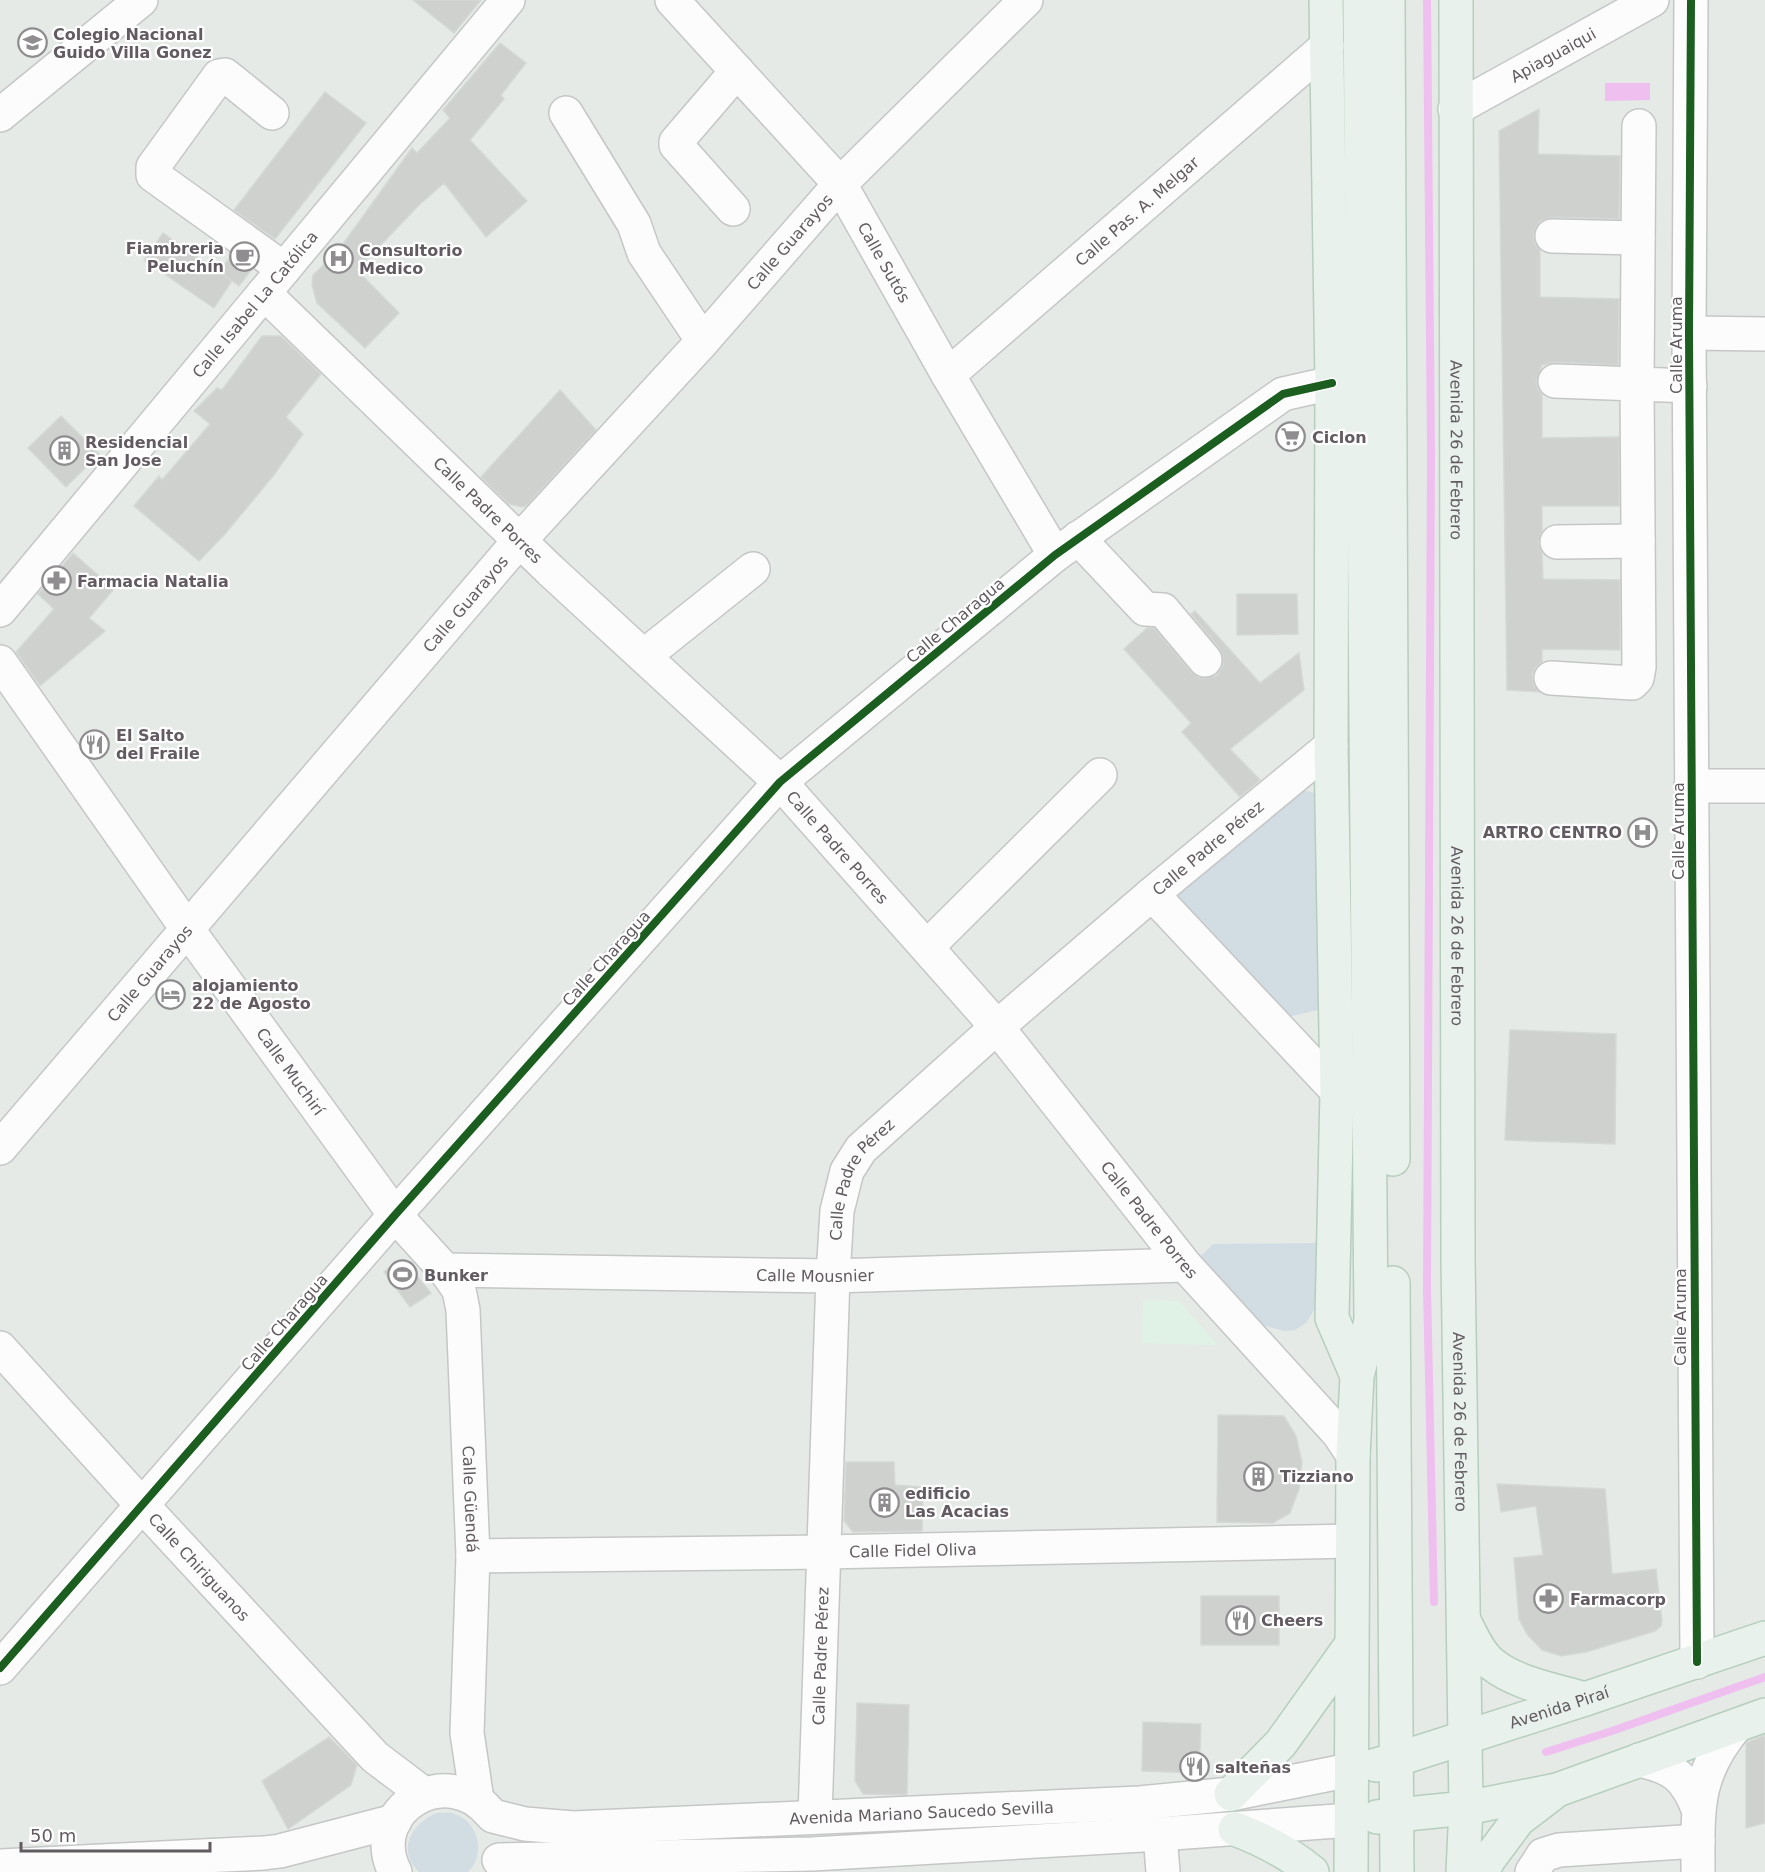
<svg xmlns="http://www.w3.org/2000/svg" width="1765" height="1872" font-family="'DejaVu Sans',sans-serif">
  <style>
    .commercial { fill: #e0f2e6 }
    .green { fill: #d2dce3 }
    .water { fill: #efbfef }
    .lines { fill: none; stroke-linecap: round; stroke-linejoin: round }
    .stream { stroke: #efbfef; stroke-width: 8 }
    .building { fill: #ced1ce; stroke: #d4d9d6; stroke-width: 1.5 }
    .minor-casing { stroke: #c5c6c6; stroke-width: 36 }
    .major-casing { stroke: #b6cebd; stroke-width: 36 }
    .minor { stroke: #fbfcfb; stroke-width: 33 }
    .major { stroke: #e8f1eb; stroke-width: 33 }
    .cycleway-casing { stroke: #fff; stroke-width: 11 }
    .cycleway { stroke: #1b5e20; stroke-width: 8 }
    .labels { text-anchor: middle; stroke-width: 4.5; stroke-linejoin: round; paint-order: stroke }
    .poi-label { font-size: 16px; font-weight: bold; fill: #625b61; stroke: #fff; text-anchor: start }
    .street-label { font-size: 16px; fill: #625b61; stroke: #fff }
  </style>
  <rect width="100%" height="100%" fill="#e5eae7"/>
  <path class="commercial" d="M 1143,1300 L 1179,1301 L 1218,1345 L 1142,1343 Z"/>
  <path class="green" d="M 1300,790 L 1316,793 L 1322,1009 L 1279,1019 L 1167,897 Z
    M 1320,1243 L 1316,1307 L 1306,1323 L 1295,1330 L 1284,1331 L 1258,1324 L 1198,1259 L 1213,1244 Z
    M 437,1813 C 442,1813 447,1812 452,1813 C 478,1820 487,1853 468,1872 L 419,1872 C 396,1850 412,1823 437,1813 Z"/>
  <path class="water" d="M 1605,83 L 1650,83 L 1650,100 L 1605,101 Z"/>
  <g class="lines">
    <path class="stream" d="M 1427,0 L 1431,455 L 1427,1289 L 1434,1602
      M 1546,1752 L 1612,1731 L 1765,1677"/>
  </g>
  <path class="building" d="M 413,0 L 481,0 L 454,33 Z
    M 500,43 L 526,63 L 501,95 L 504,99 L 470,140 L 527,201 L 486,237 L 444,183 L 418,206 L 357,270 L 399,313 L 365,348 L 317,303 L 312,285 L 313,275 L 338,251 L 412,148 L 417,153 L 450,118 L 443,110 Z
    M 325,92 L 366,123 L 275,239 L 234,210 Z
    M 1539,109 L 1538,154 L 1620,156 L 1619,219 L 1552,217 L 1540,221 L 1536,227 L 1533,236 L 1535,244 L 1540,250 L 1540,297 L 1619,299 L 1618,365 L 1555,362 L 1542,365 L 1536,381 L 1538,389 L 1542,394 L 1542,438 L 1619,437 L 1619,506 L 1542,506 L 1542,531 L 1538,542 L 1542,553 L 1543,579 L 1620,580 L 1620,650 L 1542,649 L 1542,662 L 1535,668 L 1532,676 L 1534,686 L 1539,692 L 1507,690 L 1499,131 Z
    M 163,233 L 232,281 L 214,308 L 144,260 Z
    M 232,255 L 252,269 L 239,286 L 219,271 Z
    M 262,336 L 281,336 L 321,374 L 286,417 L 303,434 L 273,476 L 225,534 L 199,561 L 134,506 L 159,476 L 162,480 L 210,424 L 194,411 L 217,388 L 222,390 Z
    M 560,390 L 596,430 L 527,505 L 523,507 L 509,504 L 481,477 Z
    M 61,416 L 99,454 L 66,487 L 28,448 Z
    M 73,553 L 114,589 L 89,618 L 105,631 L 40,686 L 16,652 L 54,609 L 38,594 Z
    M 1237,594 L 1297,594 L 1298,634 L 1237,635 Z
    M 1195,611 L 1260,683 L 1299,653 L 1304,690 L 1230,749 L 1260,780 L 1240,797 L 1182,732 L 1191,723 L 1124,649 L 1147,628 L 1154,628 L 1191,672 L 1198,677 L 1208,678 L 1217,675 L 1223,666 L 1223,656 L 1219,648 L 1191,614 Z
    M 1510,1030 L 1616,1034 L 1615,1144 L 1505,1140 Z
    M 396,1263 L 408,1265 L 431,1293 L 410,1307 L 384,1272 Z
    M 1218,1415 L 1284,1416 L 1296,1436 L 1302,1462 L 1299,1489 L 1290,1513 L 1273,1523 L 1217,1522 Z
    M 846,1462 L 894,1462 L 895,1485 L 923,1487 L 922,1531 L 853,1532 L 844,1521 Z
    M 1497,1484 L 1605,1489 L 1612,1574 L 1656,1569 L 1662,1621 L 1661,1626 L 1655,1631 L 1586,1652 L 1561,1656 L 1542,1650 L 1527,1634 L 1519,1619 L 1514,1558 L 1543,1555 L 1536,1506 L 1501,1512 Z
    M 1201,1596 L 1279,1596 L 1279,1645 L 1201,1645 Z
    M 857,1703 L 909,1705 L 907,1795 L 863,1794 L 855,1781 Z
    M 1143,1722 L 1201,1724 L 1199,1773 L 1142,1771 Z
    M 1765,1735 L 1765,1823 L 1746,1828 L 1746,1743 Z
    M 329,1737 L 357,1765 L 351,1785 L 288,1829 L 262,1781 Z"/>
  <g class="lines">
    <defs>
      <g id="minor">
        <path id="s1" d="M 672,0 L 840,184 L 948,375 L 1055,555"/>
        <path d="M 1691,0 L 1689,333 L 1697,1662"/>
        <path id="s2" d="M 1455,109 L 1652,0"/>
        <path d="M 272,113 L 225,75 L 219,76 L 153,167 L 153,175 L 284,269"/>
        <path d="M 566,113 L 634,224 L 644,253 L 703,341"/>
        <path d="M 0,115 L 141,0"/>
        <path d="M 1639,126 L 1637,384 L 1690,386"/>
        <path d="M 733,209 L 676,145 L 676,142 L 737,71"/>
        <path d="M 1552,236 L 1638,238"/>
        <path id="s3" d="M 264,293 L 550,570 L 780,782 L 997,1027 L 1185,1265 L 1339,1434 L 1353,1455"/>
        <path d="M 1689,333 L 1765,334"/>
        <path id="s4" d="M 948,375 L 1327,46"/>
        <path d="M 1078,538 L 1145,609 L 1163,610 L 1205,660"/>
        <path d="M 1557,542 L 1638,541"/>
        <path id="s5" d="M 0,610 L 508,0"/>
        <path d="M 644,656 L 753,569"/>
        <path id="s6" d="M 0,662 L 188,930 L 395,1215 L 445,1270 L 459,1290 L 463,1310 L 473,1556 L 467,1733 L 477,1800"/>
        <path d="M 1551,678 L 1632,683 L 1637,678 L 1639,667 L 1637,384 L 1555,381"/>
        <path d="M 1691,786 L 1765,786"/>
        <path d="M 1152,894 L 1337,1091"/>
        <path d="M 927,947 L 1100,775"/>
        <path id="s7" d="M 0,1148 L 519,541 L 703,341 L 840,184 L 1026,0"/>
        <path id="s8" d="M 445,1270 L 833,1276 L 1185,1265"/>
        <path id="s9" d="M 0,1348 L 142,1505 L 375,1757 L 424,1794"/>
        <path id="s10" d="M 473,1556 L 824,1552 L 1352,1541"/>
        <path d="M 0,1668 L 395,1215 L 780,782 L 1055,555 L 1283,394 L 1332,383"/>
        <path d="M 1639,1760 C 1673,1767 1686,1777 1698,1809"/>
        <path id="s11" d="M 493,1816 L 525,1824 L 573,1828 L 1140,1803 L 1231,1794 L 1350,1770"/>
        <path id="s12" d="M 815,1816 L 833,1276 L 837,1211 L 847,1171 L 861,1149 L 997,1027 L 1152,894 L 1331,746"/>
        <path d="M 1160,1834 L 1163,1872"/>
        <path d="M 499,1860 L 812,1854 L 1160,1834 L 1350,1820"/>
        <path d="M 0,1866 L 264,1853 L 280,1851 L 395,1821"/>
        <path d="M 395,1872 C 364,1811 446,1760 490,1813"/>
        <path d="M 1532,1872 L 1543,1855 L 1559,1850 L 1698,1841"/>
        <path d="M 1698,1872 C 1698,1811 1694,1776 1736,1726"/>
      </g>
      <g id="major">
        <path d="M 1326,0 L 1332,383 L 1331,746 L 1337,1091 L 1332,1318 L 1357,1376"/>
        <path d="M 1388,0 L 1393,1159"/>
        <path id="s13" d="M 1456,0 L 1458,1259 L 1466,1808 L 1463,1872"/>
        <path d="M 1393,1283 L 1397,1872"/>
        <path d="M 1464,1621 C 1472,1636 1479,1654 1492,1664 C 1517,1684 1555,1690 1585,1699"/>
        <path id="s14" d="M 1376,1765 L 1395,1760 L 1585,1699 L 1765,1638"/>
        <path d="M 1231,1794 L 1281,1743 L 1351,1645"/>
        <path d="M 1377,1817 L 1466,1808 L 1557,1790 L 1765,1715"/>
        <path d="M 1235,1829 C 1264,1840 1288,1852 1312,1872"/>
        <path d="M 1351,1872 L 1353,1455 L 1357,1376 L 1371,1321 L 1360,0"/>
        <path d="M 1482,1872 L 1489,1859 L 1518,1820 L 1552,1794"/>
      </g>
    </defs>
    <use href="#minor" class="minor-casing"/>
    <use href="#major" class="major-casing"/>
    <use href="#minor" class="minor"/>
    <use href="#major" class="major"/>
    <defs>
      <path id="cycleway" d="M 1691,0 L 1689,333 L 1697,1662
        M 0,1668 L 395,1215 L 780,782 L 1055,555 L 1283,394 L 1332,383"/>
    </defs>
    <use href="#cycleway" class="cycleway-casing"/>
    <use href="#cycleway" class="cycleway"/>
  </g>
  <defs>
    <symbol id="university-ring" viewBox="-11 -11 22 22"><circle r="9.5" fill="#fff" stroke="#908d90" stroke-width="1.5"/><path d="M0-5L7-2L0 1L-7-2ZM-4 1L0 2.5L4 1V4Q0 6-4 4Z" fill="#908d90"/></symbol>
    <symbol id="cafe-ring" viewBox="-11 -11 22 22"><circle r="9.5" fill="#fff" stroke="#908d90" stroke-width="1.5"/><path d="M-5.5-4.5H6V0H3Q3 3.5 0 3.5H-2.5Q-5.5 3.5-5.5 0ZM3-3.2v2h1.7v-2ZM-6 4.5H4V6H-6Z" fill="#908d90"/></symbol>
    <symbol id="hospital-ring" viewBox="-11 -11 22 22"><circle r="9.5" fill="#fff" stroke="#908d90" stroke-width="1.5"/><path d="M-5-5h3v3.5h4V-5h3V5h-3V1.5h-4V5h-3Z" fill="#908d90"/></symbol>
    <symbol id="supermarket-ring" viewBox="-11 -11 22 22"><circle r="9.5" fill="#fff" stroke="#908d90" stroke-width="1.5"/><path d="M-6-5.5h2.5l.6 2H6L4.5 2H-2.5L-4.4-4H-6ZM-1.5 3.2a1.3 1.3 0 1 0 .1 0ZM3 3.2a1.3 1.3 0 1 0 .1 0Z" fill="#908d90"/></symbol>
    <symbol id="building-ring" viewBox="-11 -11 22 22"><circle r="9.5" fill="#fff" stroke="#908d90" stroke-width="1.5"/><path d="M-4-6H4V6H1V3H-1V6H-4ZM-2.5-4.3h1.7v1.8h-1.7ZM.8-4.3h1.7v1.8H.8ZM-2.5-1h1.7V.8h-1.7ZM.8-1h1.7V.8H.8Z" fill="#908d90"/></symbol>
    <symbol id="pharmacy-ring" viewBox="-11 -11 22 22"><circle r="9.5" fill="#fff" stroke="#908d90" stroke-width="1.5"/><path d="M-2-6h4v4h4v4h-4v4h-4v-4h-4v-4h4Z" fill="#908d90"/></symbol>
    <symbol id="restaurant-ring" viewBox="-11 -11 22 22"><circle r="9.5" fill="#fff" stroke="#908d90" stroke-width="1.5"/><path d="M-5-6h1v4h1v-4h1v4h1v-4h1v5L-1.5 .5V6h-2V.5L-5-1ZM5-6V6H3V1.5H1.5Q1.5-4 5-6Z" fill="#908d90"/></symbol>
    <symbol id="hotel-ring" viewBox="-11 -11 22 22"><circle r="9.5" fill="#fff" stroke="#908d90" stroke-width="1.5"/><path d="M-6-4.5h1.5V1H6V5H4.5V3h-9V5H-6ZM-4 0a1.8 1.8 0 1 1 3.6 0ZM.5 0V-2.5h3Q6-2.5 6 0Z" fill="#908d90"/></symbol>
    <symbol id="stadium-ring" viewBox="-11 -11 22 22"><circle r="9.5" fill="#fff" stroke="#908d90" stroke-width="1.5"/><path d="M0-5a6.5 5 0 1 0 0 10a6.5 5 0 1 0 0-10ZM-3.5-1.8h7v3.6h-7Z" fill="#908d90"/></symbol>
  </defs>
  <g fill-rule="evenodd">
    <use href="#university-ring" x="16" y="26" width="33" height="33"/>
    <use href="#cafe-ring" x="228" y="240" width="33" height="33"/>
    <use href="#hospital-ring" x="322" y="242" width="33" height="33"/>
    <use href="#supermarket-ring" x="1274" y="420" width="33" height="33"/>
    <use href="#building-ring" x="48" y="434" width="33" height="33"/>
    <use href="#pharmacy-ring" x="40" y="564" width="33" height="33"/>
    <use href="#restaurant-ring" x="78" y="728" width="33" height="33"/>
    <use href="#hospital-ring" x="1626" y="816" width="33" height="33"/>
    <use href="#hotel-ring" x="154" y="978" width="33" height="33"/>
    <use href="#stadium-ring" x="386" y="1258" width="33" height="33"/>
    <use href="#building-ring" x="1242" y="1460" width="33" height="33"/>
    <use href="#building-ring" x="868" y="1486" width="33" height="33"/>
    <use href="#pharmacy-ring" x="1532" y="1582" width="33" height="33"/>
    <use href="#restaurant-ring" x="1224" y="1604" width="33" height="33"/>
    <use href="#restaurant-ring" x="1178" y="1750" width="33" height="33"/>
  </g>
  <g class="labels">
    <g class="poi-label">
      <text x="53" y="40">Colegio Nacional<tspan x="53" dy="18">Guido Villa Gonez</tspan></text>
      <text x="224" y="254" text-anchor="end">Fiambreria<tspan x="224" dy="18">Peluchín</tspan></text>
      <text x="359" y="256">Consultorio<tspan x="359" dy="18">Medico</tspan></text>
      <text x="1312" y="443">Ciclon</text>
      <text x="85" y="448">Residencial<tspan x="85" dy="18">San Jose</tspan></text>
      <text x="77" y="587">Farmacia Natalia</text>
      <text x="116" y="741">El Salto<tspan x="116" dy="18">del Fraile</tspan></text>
      <text x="1622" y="838" text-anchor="end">ARTRO CENTRO</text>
      <text x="192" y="991">alojamiento<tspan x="192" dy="18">22 de Agosto</tspan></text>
      <text x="424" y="1281">Bunker</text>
      <text x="1280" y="1482">Tizziano</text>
      <text x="905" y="1499">edificio<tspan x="905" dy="18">Las Acacias</tspan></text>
      <text x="1570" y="1605">Farmacorp</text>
      <text x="1261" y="1626">Cheers</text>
      <text x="1215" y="1773">salteñas</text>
    </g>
    <g class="street-label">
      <text dy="6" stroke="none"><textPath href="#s2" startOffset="112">Apiaguaiqui</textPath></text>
      <text dy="6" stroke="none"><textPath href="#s4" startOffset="250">Calle Pas. A. Melgar</textPath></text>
      <text dy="6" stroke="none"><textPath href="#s7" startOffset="1202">Calle Guarayos</textPath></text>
      <text dy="6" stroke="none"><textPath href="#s1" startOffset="339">Calle Sutós</textPath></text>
      <text dy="6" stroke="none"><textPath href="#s5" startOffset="398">Calle Isabel La Católica</textPath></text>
      <text transform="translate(1676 345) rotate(-90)" y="6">Calle Aruma</text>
      <text dy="6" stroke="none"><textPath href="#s13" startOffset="450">Avenida 26 de Febrero</textPath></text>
      <text dy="6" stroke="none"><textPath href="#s3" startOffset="312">Calle Padre Porres</textPath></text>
      <text dy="6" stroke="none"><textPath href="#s7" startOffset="716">Calle Guarayos</textPath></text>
      <text transform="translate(955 620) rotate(-40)" y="6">Calle Charagua</text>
      <text transform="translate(1678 831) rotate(-90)" y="6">Calle Aruma</text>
      <text dy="6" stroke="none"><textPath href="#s3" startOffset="798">Calle Padre Porres</textPath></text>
      <text dy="6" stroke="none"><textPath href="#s12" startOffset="1132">Calle Padre Pérez</textPath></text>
      <text dy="6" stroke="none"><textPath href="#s13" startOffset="936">Avenida 26 de Febrero</textPath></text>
      <text transform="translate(606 958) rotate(-48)" y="6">Calle Charagua</text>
      <text dy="6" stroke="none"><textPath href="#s7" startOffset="230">Calle Guarayos</textPath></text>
      <text dy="6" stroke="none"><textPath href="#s6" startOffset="502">Calle Muchirí</textPath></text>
      <text dy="6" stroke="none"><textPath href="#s12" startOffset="645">Calle Padre Pérez</textPath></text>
      <text dy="6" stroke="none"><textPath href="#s3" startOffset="1284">Calle Padre Porres</textPath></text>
      <text dy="6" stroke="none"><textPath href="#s8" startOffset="370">Calle Mousnier</textPath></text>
      <text transform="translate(1680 1317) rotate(-90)" y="6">Calle Aruma</text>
      <text transform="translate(284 1322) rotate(-49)" y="6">Calle Charagua</text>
      <text dy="6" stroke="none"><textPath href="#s13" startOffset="1422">Avenida 26 de Febrero</textPath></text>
      <text dy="6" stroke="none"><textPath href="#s6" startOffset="988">Calle Güendá</textPath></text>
      <text dy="6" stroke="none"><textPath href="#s10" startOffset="440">Calle Fidel Oliva</textPath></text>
      <text dy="6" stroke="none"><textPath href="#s9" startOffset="296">Calle Chiriguanos</textPath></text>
      <text dy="6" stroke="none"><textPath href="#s12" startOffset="160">Calle Padre Pérez</textPath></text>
      <text dy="6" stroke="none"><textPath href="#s14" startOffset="192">Avenida Piraí</textPath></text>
      <text dy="6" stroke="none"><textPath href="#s11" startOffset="430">Avenida Mariano Saucedo Sevilla</textPath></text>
    </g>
  </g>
  <path d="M21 1842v9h189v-9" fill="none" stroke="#625b61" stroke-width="3"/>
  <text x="30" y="1842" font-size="18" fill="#625b61" stroke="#ffffff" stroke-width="4.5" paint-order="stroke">50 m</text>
</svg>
